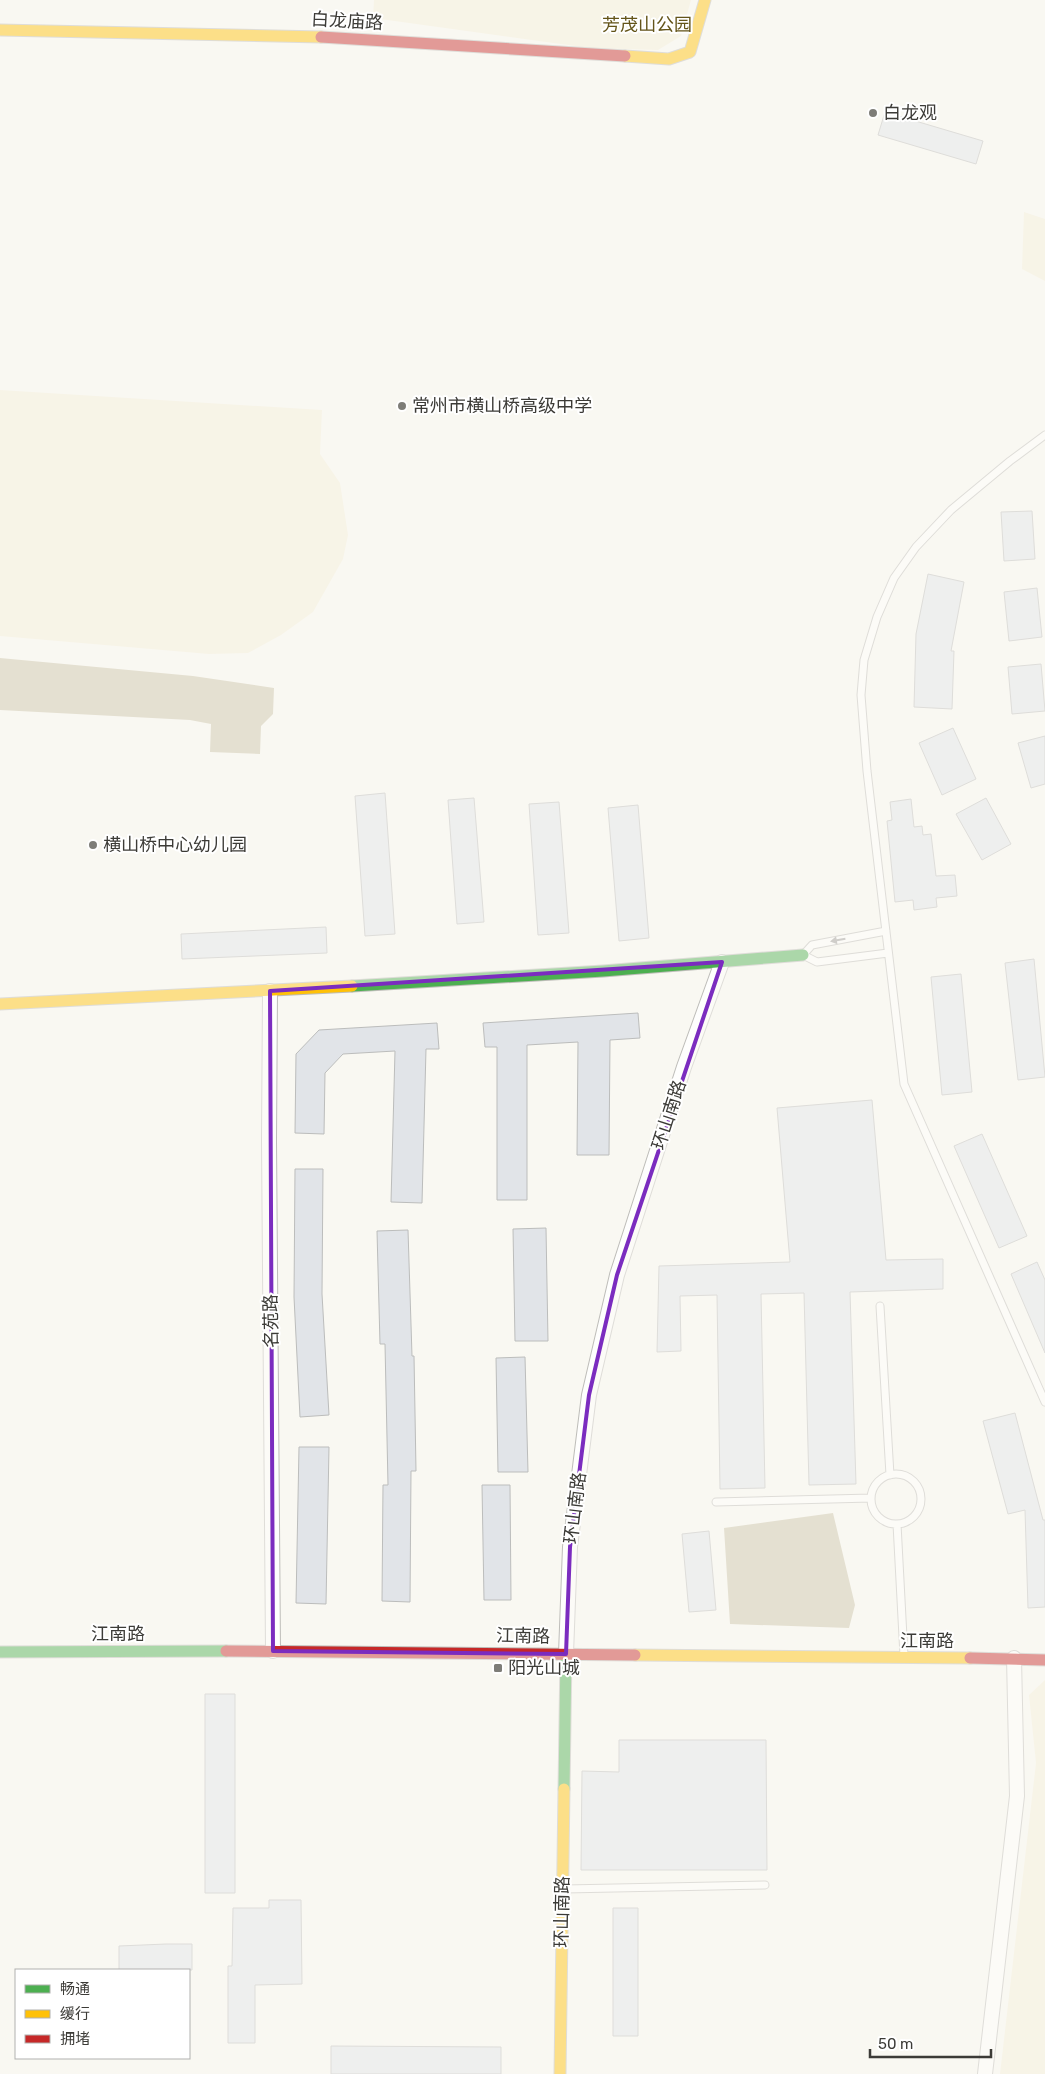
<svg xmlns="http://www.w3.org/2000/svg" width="1045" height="2074" font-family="Rubik,'Noto Sans SC',sans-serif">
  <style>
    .green { fill: #f4efda }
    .water { fill: #cbc4a9 }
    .building { fill: #e1e4e8; stroke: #bcbdbc }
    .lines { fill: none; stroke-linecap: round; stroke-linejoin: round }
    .lane-casing { stroke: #bebdb9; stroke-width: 9 }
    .street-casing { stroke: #bebdb9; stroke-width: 16 }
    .fast-casing { stroke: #bebdb9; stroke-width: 13 }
    .slow-casing { stroke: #bebdb9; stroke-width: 13 }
    .jam-casing { stroke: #bebdb9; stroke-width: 13 }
    .lane { stroke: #fefefd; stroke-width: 7 }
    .street { stroke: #fefefd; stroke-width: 14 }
    .fast { stroke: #4caf50; stroke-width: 11 }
    .slow { stroke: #ffc107; stroke-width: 11 }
    .jam { stroke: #c62828; stroke-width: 11 }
    .oneway { fill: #9d9c9a }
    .marked { fill: none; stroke: #7b2cbf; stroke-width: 4; stroke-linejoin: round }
    .poi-dot { fill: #7e7d78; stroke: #fff; stroke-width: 2 }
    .labels { text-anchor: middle; stroke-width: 4; stroke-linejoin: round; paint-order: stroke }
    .street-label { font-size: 18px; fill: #3c3b37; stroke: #fff }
    .park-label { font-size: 18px; fill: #635419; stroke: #fff }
    .poi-label { font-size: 18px; fill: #3c3b37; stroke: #fff; text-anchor: start }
  </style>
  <rect width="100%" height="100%" fill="#f9f8f2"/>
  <path class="green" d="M 374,0 L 691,0 L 681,36 L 658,50 L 590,48 L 373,18 Z
    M 1024,212 L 1045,219 L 1045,281 L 1022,269 Z
    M 0,390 L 322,410 L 320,454 L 340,483 L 348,535 L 343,559 L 313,612 L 281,635 L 248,653 L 209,654 L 0,636 Z
    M 1045,1680 L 1045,2074 L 1000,2074 L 1036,1763 L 1029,1695 Z"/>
  <path class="water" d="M 0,658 L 193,676 L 274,688 L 273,714 L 261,726 L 260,754 L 210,752 L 211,724 L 190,720 L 0,710 Z
    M 833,1513 L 855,1605 L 849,1628 L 730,1624 L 724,1528 Z"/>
  <path class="building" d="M 885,112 L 983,141 L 976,164 L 878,135 Z
    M 1032,511 L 1035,559 L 1004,561 L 1001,512 Z
    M 928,574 L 964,582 L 951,651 L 954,651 L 952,709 L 914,707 L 916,634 Z
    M 1037,588 L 1042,637 L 1009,641 L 1004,592 Z
    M 1041,664 L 1045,711 L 1012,714 L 1008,667 Z
    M 953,728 L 976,779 L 942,795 L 919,743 Z
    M 1045,736 L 1045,784 L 1031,788 L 1018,743 Z
    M 385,793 L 395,934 L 365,936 L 355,796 Z
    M 474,798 L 484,922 L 457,924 L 448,800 Z
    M 986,798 L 1011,844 L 982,860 L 956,814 Z
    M 911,799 L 914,827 L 922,826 L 923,835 L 931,834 L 936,876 L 955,875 L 957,896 L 936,898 L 937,907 L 914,910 L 913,900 L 895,902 L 887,821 L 892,820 L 890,802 Z
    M 559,802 L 569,933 L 538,935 L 529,804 Z
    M 638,805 L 649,938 L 619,941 L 608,808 Z
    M 326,927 L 327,953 L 182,959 L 181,934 Z
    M 1034,959 L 1045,1077 L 1018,1080 L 1005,963 Z
    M 961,974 L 972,1092 L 942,1095 L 931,977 Z
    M 638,1013 L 640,1038 L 610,1040 L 609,1155 L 577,1155 L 578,1042 L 527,1045 L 527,1200 L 497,1200 L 497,1047 L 485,1047 L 483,1023 Z
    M 437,1023 L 439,1049 L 426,1049 L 422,1203 L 391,1202 L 395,1051 L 343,1054 L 325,1073 L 324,1134 L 295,1133 L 296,1054 L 319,1030 Z
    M 872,1100 L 886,1260 L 943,1259 L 943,1289 L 850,1292 L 856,1484 L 809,1485 L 804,1293 L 761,1294 L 765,1488 L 720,1489 L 717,1295 L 680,1296 L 681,1351 L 657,1352 L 659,1266 L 790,1262 L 777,1108 Z
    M 982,1134 L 1027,1236 L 999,1248 L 954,1146 Z
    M 295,1169 L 323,1169 L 322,1294 L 329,1415 L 300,1417 L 294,1297 Z
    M 546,1228 L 548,1341 L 515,1341 L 513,1229 Z
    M 408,1230 L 412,1356 L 414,1356 L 416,1471 L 411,1471 L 410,1602 L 382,1601 L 383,1485 L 388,1485 L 385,1344 L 380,1344 L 377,1231 Z
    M 1037,1262 L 1045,1280 L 1045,1353 L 1011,1274 Z
    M 525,1357 L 528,1472 L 498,1472 L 496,1358 Z
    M 1015,1413 L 1043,1520 L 1045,1520 L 1045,1607 L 1028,1608 L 1025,1510 L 1008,1514 L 983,1421 Z
    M 299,1447 L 329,1447 L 326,1604 L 296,1603 Z
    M 482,1485 L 510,1485 L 511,1600 L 484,1600 Z
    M 709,1531 L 716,1610 L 689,1612 L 682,1534 Z
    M 205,1694 L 235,1694 L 235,1893 L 205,1893 Z
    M 619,1740 L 766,1740 L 767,1870 L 581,1870 L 582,1771 L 619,1772 Z
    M 269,1900 L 301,1900 L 302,1984 L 255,1985 L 255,2043 L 228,2043 L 228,1966 L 232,1966 L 233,1908 L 269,1908 Z
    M 613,1908 L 638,1908 L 638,2036 L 613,2036 Z
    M 166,1944 L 192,1944 L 192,1970 L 119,1970 L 119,1946 Z
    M 331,2046 L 501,2047 L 501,2074 L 331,2074 Z"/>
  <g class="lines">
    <defs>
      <path id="lane" d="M 1045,435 L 1010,461 L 951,510 L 916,547 L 894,578 L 877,617 L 864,660 L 861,695 L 867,771 L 904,1084 L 1045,1402
        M 886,931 L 812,945 L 803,955 L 817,962 L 888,953
        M 880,1306 L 890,1475
        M871 1499a25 25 0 1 1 50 0a25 25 0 1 1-50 0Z
        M 716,1502 L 871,1498
        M 897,1524 L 904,1656
        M 565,1889 L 765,1885"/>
      <path id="street" d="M 270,991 L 269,1141 L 273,1651
        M 566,1654 L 570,1547 L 589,1395 L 617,1275 L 684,1067 L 722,962
        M 985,2074 L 1017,1796 L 1014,1658"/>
      <path id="fast" d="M 352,986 L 603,971 L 803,955
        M 0,1652 L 226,1651
        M 564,1789 L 566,1654"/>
      <path id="slow" d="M 0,30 L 321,37
        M 625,56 L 669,59 L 690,52 L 705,0
        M 0,1004 L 352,986
        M 635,1655 L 970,1658
        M 560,2074 L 564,1789"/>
      <path id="jam" d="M 321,37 L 625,56
        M 226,1651 L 635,1655
        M 970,1658 L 1045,1660"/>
    </defs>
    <use href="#lane" class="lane-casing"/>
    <use href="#street" class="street-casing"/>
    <use href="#fast" class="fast-casing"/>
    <use href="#slow" class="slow-casing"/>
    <use href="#jam" class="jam-casing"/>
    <use href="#lane" class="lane"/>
    <use href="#street" class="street"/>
    <use href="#fast" class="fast"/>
    <use href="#slow" class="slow"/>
    <use href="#jam" class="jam"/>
  </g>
  <defs><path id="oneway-solid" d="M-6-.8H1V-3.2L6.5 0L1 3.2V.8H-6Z" transform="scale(1.25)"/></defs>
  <use class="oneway" href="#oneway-solid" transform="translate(838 940) rotate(170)"/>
  <path d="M0 0H1045V2074H0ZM 722,962 L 617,1275 L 589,1395 L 570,1547 L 566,1654 L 273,1651 L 270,991 Z" fill="#f9f8f2" fill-opacity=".55" fill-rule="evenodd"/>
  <path class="marked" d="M 722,962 L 617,1275 L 589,1395 L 570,1547 L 566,1654 L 273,1651 L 270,991 Z"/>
  <g class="poi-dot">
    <circle cx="873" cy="113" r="5"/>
    <circle cx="402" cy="406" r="5"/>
    <circle cx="93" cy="845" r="5"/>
    <rect x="493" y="1663" width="10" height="10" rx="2.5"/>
  </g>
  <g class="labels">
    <g class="street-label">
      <text transform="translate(347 21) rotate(3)" y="6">白龙庙路</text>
      <text transform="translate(669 1115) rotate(-72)" y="6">环山南路</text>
      <text transform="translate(271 1321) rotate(-91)" y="6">名苑路</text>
      <text transform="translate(575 1508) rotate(-83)" y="6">环山南路</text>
      <text x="118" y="1640">江南路</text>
      <text transform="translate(523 1636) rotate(1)" y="6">江南路</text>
      <text x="927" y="1647">江南路</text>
      <text transform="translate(562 1912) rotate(-89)" y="6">环山南路</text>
    </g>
    <g class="park-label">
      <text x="647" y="31">芳茂山公园</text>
    </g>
    <g class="poi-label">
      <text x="883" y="119">白龙观</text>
      <text x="412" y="412">常州市横山桥高级中学</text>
      <text x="103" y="851">横山桥中心幼儿园</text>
      <text x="508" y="1674">阳光山城</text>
    </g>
  </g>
  <rect x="15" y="1969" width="175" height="90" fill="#ffffff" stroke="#b1b1af"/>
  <rect x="25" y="1985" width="25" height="8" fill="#4caf50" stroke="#b1b1af"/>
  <text x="60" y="1994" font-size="15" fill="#3c3b37">畅通</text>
  <rect x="25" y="2010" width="25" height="8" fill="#ffc107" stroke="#b1b1af"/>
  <text x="60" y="2019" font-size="15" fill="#3c3b37">缓行</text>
  <rect x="25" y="2035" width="25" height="8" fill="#c62828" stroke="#b1b1af"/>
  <text x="60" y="2044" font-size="15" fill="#3c3b37">拥堵</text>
  <path d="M870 2049v8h121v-8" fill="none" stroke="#3c3b37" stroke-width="2.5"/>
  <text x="878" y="2049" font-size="15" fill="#3c3b37" stroke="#ffffff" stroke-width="4" paint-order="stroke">50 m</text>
</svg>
